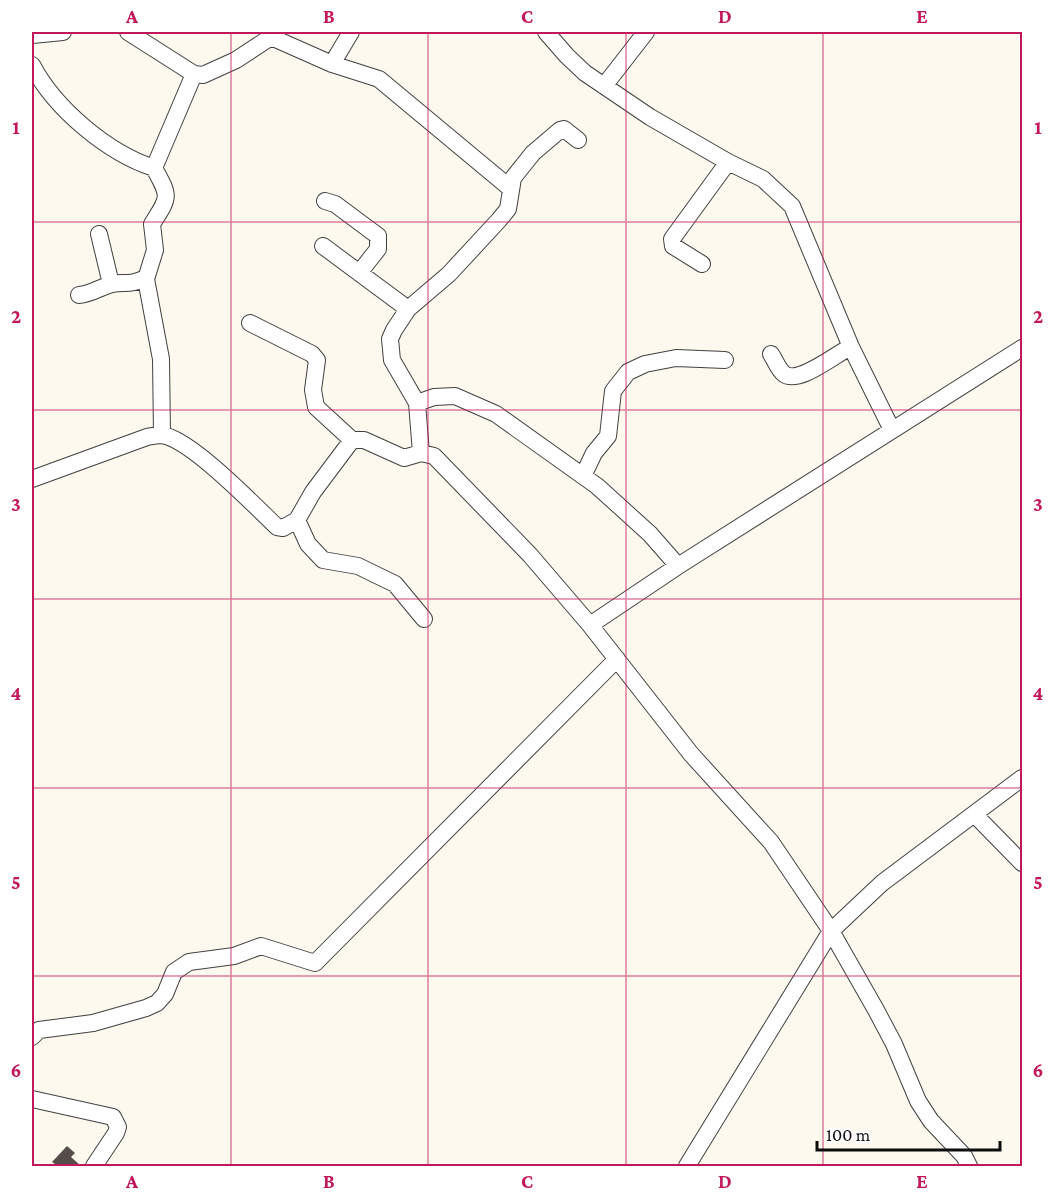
<svg xmlns="http://www.w3.org/2000/svg" width="1054" height="1198" font-family="'Crimson Pro',serif">
  <style>
    .building { fill: #554d4a }
    .lines { fill: none; stroke-linecap: round; stroke-linejoin: round }
    .minor-casing { stroke: #404040; stroke-width: 18 }
    .minor { stroke: #fff; stroke-width: 16 }
    .grid { fill: none; stroke: #c2185b; stroke-width: 1.5; stroke-opacity: 0.55 }
    .neatline { fill: none; stroke: #c2185b; stroke-width: 2 }
    .grid-label { font-size: 20px; text-anchor: middle; font-weight: bold; fill: #c2185b }
  </style>
  <rect width="100%" height="100%" fill="#fdf9ef"/>
  <path class="building" d="M 67,1146 L 75,1153 L 71,1157 L 81,1166 L 58,1166 L 52,1162 Z"/>
  <g class="lines">
    <defs>
      <path id="minor" d="M 128,32 L 194,74 L 203,75 L 236,60 L 271,37 L 332,64 L 379,79 L 510,188
        M 546,32 L 567,56 L 585,73 L 650,117 L 728,162 L 763,179 L 792,206 L 851,347 L 892,430
        M 32,35 L 63,32
        M 332,64 L 351,32
        M 32,65 C 55,109 108,153 154,168
        M 604,86 L 646,32
        M 325,201 L 335,204 L 378,236 L 378,249 L 359,273
        M 99,234 L 111,284
        M 323,246 L 408,309
        M 702,264 L 673,246 L 672,239 L 728,162
        M 79,295 C 92,294 100,287 112,284 C 126,282 131,285 146,278
        M 250,323 L 312,354 L 317,360 L 313,390 L 316,407 L 352,440
        M 771,354 C 775,360 778,369 784,374 C 799,385 835,354 851,347
        M 417,403 L 434,397 L 455,396 L 496,414 L 597,486 L 650,534 L 678,566
        M 162,435 L 161,359 L 146,279 L 155,250 L 152,224 C 170,196 170,197 154,168 L 194,74
        M 421,453 L 417,403 L 392,360 L 390,339 L 394,330 L 408,309 L 449,274 L 499,220 L 508,209 L 513,178 L 533,153 L 560,130 L 564,129 L 578,140
        M 583,476 L 594,453 L 608,436 L 613,391 L 628,372 L 645,364 L 676,358 L 725,360
        M 32,479 L 147,437 C 153,436 160,434 166,436 C 195,444 253,504 277,527 L 283,528 L 297,520 L 313,492 L 352,440 L 364,440 L 404,458 L 421,453 L 434,456 L 530,555 L 590,625 L 691,754 L 771,842 L 831,931 L 876,1010 L 894,1044 L 918,1101 L 931,1121 L 964,1156 L 969,1166
        M 297,520 L 308,544 L 323,560 L 358,566 L 395,584 L 424,619
        M 590,625 L 678,566 L 1022,348
        M 975,815 L 1022,863
        M 32,1037 L 39,1030 L 93,1023 L 146,1008 L 157,1003 L 165,994 L 174,972 L 189,962 L 234,956 L 261,946 L 315,963 L 617,659
        M 32,1099 L 113,1117 L 118,1127 L 116,1133 L 94,1166
        M 687,1166 L 831,931 L 882,883 L 1022,778"/>
    </defs>
    <use href="#minor" class="minor-casing"/>
    <use href="#minor" class="minor"/>
  </g>
  <path class="grid" d="M 231,32 L 231,1166M 428,32 L 428,1166M 626,32 L 626,1166M 823,32 L 823,1166M 32,222 L 1022,222M 32,410 L 1022,410M 32,599 L 1022,599M 32,788 L 1022,788M 32,976 L 1022,976"/>
  <rect width="1054" height="1198" fill="none" stroke="#ffffff" stroke-width="66"/>
  <path d="M817 1141v9h183v-9" fill="none" stroke="#0d0d0d" stroke-width="3"/>
  <text x="826" y="1141" font-size="18" fill="#0d0d0d" stroke="#ffffff" stroke-width="4.5" paint-order="stroke">100 m</text>
  <rect x="33" y="33" width="988" height="1132" class="neatline"/>
  <g class="grid-label">
    <text x="132" y="23">A</text>
    <text x="329" y="23">B</text>
    <text x="527" y="23">C</text>
    <text x="725" y="23">D</text>
    <text x="922" y="23">E</text>
    <text x="16" y="134">1</text>
    <text x="1038" y="134">1</text>
    <text x="16" y="323">2</text>
    <text x="1038" y="323">2</text>
    <text x="16" y="511">3</text>
    <text x="1038" y="511">3</text>
    <text x="16" y="700">4</text>
    <text x="1038" y="700">4</text>
    <text x="16" y="889">5</text>
    <text x="1038" y="889">5</text>
    <text x="16" y="1077">6</text>
    <text x="1038" y="1077">6</text>
    <text x="132" y="1188">A</text>
    <text x="329" y="1188">B</text>
    <text x="527" y="1188">C</text>
    <text x="725" y="1188">D</text>
    <text x="922" y="1188">E</text>
  </g>
</svg>
